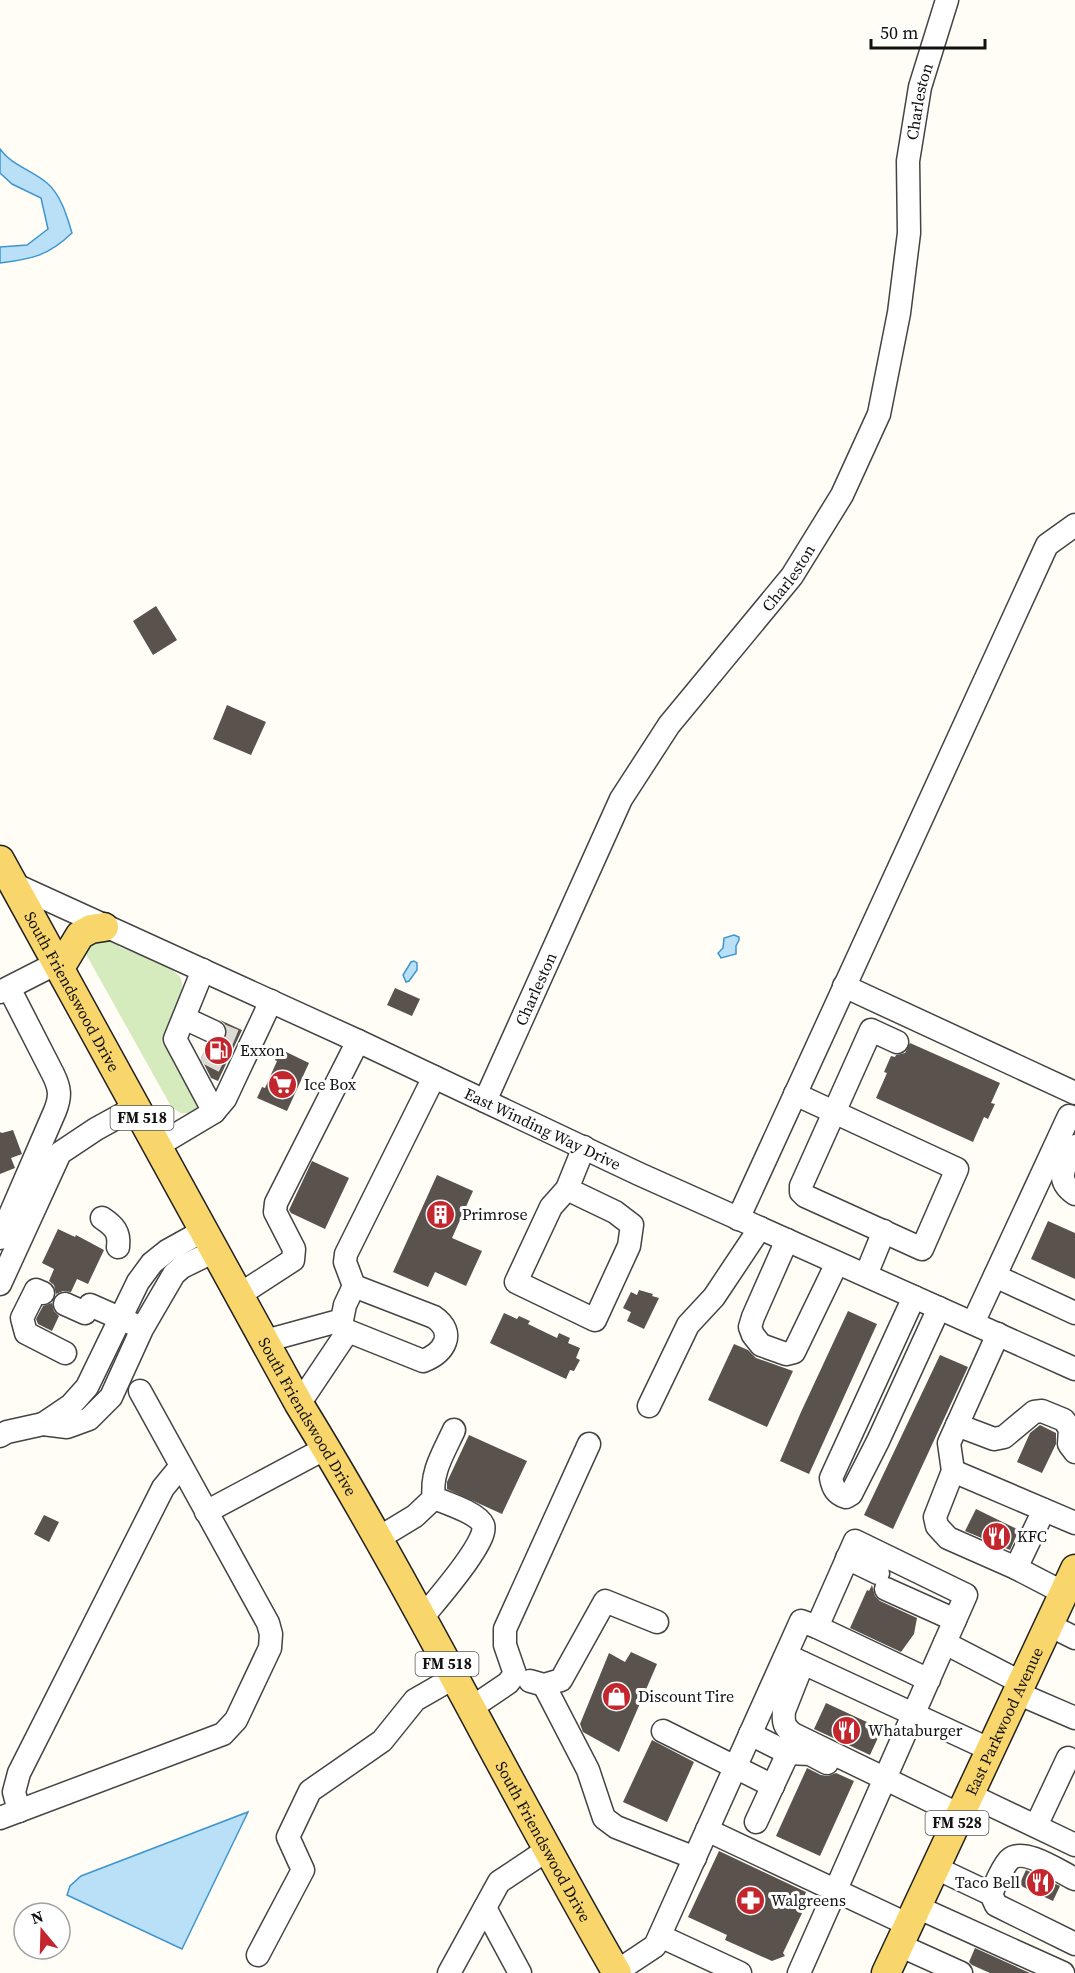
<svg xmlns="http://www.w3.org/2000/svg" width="1075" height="1973" font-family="'Source Serif 4',serif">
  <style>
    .green { fill: #d5ebbd }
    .water { fill: #b9e0f7; stroke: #3f96cf; stroke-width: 1.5 }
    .building { fill: #5a524d }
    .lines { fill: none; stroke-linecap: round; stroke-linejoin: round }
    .minor-tunnel { stroke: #dbdad3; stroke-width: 22; stroke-dasharray: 22 11; stroke-linecap: butt }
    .minor-casing { stroke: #444; stroke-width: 25 }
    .major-casing { stroke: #222; stroke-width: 31 }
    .minor { stroke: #fff; stroke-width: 22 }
    .major { stroke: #f9d66b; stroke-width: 28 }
    .labels { text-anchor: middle; stroke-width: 6; stroke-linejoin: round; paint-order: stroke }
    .shield { fill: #fff; stroke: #585858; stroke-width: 1.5 }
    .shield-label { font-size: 15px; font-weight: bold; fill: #111 }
    .street-label { font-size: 16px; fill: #111; stroke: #fff }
    .poi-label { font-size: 16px; fill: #111; stroke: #fff; text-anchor: start }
  </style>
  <rect width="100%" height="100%" fill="#fffdf5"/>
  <path class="green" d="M 102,937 L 120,943 L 119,947 C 131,951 174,967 180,977 C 184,984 182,992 180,1000 L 199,1107 L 189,1113 L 181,1113 L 172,1108 L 87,956 L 86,948 Z"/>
  <path class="water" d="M 0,149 C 11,165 32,170 47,183 C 61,195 67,216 72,233 C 48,256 32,259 0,263 L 0,247 L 27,245 L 48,229 L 41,198 L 12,184 L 0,173 Z
    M 734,935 L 739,937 L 739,940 L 736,946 L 736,954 L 721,958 L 718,953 L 723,948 L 724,938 Z
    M 414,961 L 417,963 L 417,970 L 409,981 L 406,982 L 403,975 L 411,962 Z
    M 248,1812 L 182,1949 L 67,1895 L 70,1886 L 81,1876 Z"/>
  <path class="building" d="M 156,606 L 177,640 L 153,655 L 133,621 Z
    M 227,705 L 266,722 L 251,755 L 213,739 Z
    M 395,988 L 420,999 L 412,1016 L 387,1005 Z
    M 220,1020 L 242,1030 L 218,1081 L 211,1078 L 201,1058 L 208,1044 L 216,1045 L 222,1043 L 226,1038 L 227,1030 L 225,1024 Z
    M 910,1043 L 1000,1083 L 991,1103 L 995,1104 L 988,1119 L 984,1117 L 973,1142 L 876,1098 L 887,1073 L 884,1072 L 891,1056 L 895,1057 L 896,1055 L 905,1053 Z
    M 280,1049 L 309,1063 L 287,1111 L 257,1098 L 262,1087 L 265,1088 L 277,1061 L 275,1060 Z
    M 13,1130 L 22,1154 L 11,1158 L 15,1168 L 0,1174 L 0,1132 L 2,1133 Z
    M 312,1161 L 349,1178 L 325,1229 L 291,1213 L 289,1210 Z
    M 437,1175 L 473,1191 L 452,1238 L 482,1251 L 466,1286 L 435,1272 L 428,1287 L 393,1272 Z
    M 1048,1221 L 1075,1233 L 1075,1279 L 1031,1259 Z
    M 58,1229 L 75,1237 L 76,1235 L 104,1250 L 88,1284 L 77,1279 L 71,1292 L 63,1291 L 56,1294 L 54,1285 L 49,1281 L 54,1269 L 42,1263 Z
    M 639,1290 L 653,1294 L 652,1296 L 659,1298 L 644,1329 L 627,1321 L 631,1312 L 623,1308 L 631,1292 L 637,1295 Z
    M 52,1303 L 54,1311 L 59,1316 L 52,1331 L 38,1324 L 36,1319 L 43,1306 Z
    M 848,1311 L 877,1324 L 809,1474 L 780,1461 L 801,1412 Z
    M 504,1313 L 517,1319 L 519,1316 L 530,1321 L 528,1324 L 557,1338 L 559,1333 L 570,1338 L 568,1343 L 580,1348 L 576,1358 L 580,1360 L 574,1371 L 570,1370 L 566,1379 L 490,1343 Z
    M 734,1344 L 748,1350 L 756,1358 L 793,1371 L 767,1427 L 708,1400 Z
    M 940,1355 L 968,1367 L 893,1529 L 864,1515 Z
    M 1040,1425 L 1056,1433 L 1056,1444 L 1042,1473 L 1017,1462 L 1030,1433 Z
    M 469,1435 L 527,1461 L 502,1514 L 447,1489 L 447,1482 Z
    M 976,1509 L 1019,1530 L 1010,1550 L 965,1531 Z
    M 44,1515 L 59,1522 L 49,1542 L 34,1534 Z
    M 872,1585 L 875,1596 L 880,1601 L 917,1618 L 914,1634 L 901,1652 L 850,1628 L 867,1590 L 869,1591 Z
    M 631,1652 L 657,1664 L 619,1752 L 583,1732 L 580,1724 L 609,1653 L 625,1662 Z
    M 826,1703 L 882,1729 L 870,1755 L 814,1729 Z
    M 652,1740 L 694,1762 L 667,1822 L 623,1802 Z
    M 807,1768 L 821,1775 L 828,1776 L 836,1773 L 854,1781 L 820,1856 L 776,1836 Z
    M 719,1851 L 806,1892 L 799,1909 L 803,1911 L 783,1953 L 785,1956 L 772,1961 L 725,1940 L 727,1935 L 688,1917 Z
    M 1026,1870 L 1060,1886 L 1053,1901 L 1019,1885 Z
    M 975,1948 L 1030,1973 L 990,1973 L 972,1965 L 969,1962 Z"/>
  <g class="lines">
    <path class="minor-tunnel" d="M 214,1032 L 241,1043
      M 204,1052 L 230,1065"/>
    <defs>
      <g id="minor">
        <path id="s1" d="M 9,882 L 358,1041 L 639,1174 L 1075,1369"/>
        <path d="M 203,970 L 175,1039 L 214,1112"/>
        <path d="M 844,986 L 1075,1093"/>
        <path d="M 0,992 L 57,963"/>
        <path d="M 184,1018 L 214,1032"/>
        <path d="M 795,1094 L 957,1169 L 922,1249 L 805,1196 L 801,1192 L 801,1186 L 871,1030 L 897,1042"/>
        <path id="s2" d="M 485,1101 L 621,799 L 669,725 L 792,576 L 842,495 L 879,414 L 899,313 L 909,233 L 908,161 L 920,87 L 947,0"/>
        <path d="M 157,1146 L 214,1112 L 225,1099 L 271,1001"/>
        <path d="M 1075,1146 C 1066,1165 1053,1179 1075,1194"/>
        <path d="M 567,1189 L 615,1212 L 632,1225 L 629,1246 L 595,1320 L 516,1282 L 551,1207 L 567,1189 L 584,1147"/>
        <path d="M 102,1218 C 114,1226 120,1232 118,1247"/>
        <path d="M 738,1219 L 1047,545 L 1075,525"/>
        <path d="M 0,1238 L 55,1111 C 61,1096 60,1088 53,1074 L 9,988"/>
        <path d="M 787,1240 L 753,1317 L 750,1327 L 753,1335 L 761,1345 L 786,1354 L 794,1352 L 837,1263"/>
        <path d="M 866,1275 L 884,1231"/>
        <path d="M 995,1276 L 1075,1313"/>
        <path d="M 0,1284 L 60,1153 L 96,1129 L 136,1107"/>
        <path d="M 43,1293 L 36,1290 L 22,1318 L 26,1333 L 65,1353"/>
        <path d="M 239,1295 L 293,1260 L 294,1249 L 275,1212 L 276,1203 L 358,1041"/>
        <path d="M 914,1297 L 831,1478 C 833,1488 836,1494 846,1497 L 851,1494 L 878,1441 L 939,1308"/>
        <path d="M 65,1304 L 85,1313"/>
        <path d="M 90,1305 L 133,1324"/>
        <path d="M 973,1323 L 1069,1116 L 1075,1118"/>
        <path d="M 998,1334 L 949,1443 L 953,1471 L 935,1517 L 937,1526 L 948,1538 L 1016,1568 L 1064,1593"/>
        <path d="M 265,1341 L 342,1320 L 345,1305 L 354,1286 L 345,1262 L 346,1254 L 434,1077"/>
        <path d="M 299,1404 L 348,1331 L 423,1361 C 444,1353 457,1333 434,1317 L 354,1286"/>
        <path d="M 649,1406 L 688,1325 L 714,1297 L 760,1228"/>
        <path d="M 43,1424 L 71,1405 L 87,1387 L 138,1282 L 152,1263 L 167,1251 L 203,1231"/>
        <path d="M 957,1425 L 994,1439 L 1004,1437 L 1034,1412 L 1042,1411 L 1064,1420 L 1070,1429 L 1069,1444 L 1075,1452"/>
        <path d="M 0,1436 L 7,1432 L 43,1424 L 67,1427 L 89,1419 L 111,1397 L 142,1329 L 174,1274 L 182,1267 L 215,1251"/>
        <path d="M 953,1471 L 1075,1523"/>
        <path d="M 434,1498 C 430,1473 444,1452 454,1430"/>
        <path d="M 206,1512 L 326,1448"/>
        <path d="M 377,1539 L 415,1516 L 434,1498 C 446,1503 478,1513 483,1525 C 490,1540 433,1604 422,1618"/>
        <path d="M 847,1558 L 878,1573"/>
        <path d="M 1016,1568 L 1044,1510"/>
        <path d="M 886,1589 L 955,1620"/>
        <path d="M 1049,1625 L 1075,1638"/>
        <path d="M 945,1643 L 1022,1683"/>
        <path d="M 790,1657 L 991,1750"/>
        <path d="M 803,1663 L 784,1711 C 783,1722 784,1727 793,1734 L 960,1815"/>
        <path d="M 530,1681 L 544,1685 L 561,1680 L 605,1601 L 657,1622"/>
        <path d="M 544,1685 L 588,1770 L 604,1818 L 616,1827 L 695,1858"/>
        <path d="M 1017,1693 L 1075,1718"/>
        <path d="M 471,1708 L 508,1683 L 515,1674 L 505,1645 L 505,1629 L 589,1444"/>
        <path d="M 663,1731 L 773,1786"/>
        <path d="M 750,1734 L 788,1753 L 810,1754 L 827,1763"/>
        <path d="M 970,1795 L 1075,1845"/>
        <path d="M 19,1811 L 14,1792 L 19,1773 L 163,1488 L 181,1466"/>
        <path d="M 0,1818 L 223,1734 L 236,1720 L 270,1648 L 271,1634 L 268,1623 L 140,1391"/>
        <path d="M 756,1822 L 788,1753"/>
        <path d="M 1036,1826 L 1068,1758"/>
        <path d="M 707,1830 L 909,1925"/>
        <path d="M 936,1868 L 991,1894 L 996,1905 L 1075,1944"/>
        <path d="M 991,1894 C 996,1883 1001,1869 1009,1860 C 1023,1846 1060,1872 1075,1879"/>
        <path d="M 917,1907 L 1063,1973"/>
        <path d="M 485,1908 L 520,1973"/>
        <path d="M 660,1936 L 740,1973"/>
        <path d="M 899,1945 L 961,1973"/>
        <path d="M 258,1955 L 303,1870 L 288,1837 L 310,1791 L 382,1741 L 415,1700 L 455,1677"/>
        <path d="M 616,1972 L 655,1946 L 801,1621 L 817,1627"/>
        <path d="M 449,1973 L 499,1882 L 547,1850"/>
        <path d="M 799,1973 L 966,1595 L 855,1541 L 817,1627 L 929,1680"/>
      </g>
      <g id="major">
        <path id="s3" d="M 0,860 L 299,1404 C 413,1589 508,1785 617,1973"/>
        <path d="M 60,968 L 80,935 L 91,929 L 104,927"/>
        <path id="s4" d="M 886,1973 L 1075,1569"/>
      </g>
    </defs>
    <use href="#minor" class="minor-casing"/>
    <use href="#major" class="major-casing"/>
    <use href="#minor" class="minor"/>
    <use href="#major" class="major"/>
  </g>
  <defs>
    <symbol id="fuel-disc" viewBox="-11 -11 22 22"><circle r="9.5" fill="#c4262e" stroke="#fff"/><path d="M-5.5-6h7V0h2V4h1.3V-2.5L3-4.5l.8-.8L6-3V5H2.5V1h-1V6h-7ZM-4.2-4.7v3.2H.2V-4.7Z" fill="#fff"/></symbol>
    <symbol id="supermarket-disc" viewBox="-11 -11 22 22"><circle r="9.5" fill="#c4262e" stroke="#fff"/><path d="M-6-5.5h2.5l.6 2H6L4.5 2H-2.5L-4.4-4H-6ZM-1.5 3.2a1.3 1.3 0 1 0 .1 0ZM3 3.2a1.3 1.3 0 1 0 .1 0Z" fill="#fff"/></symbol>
    <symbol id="building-disc" viewBox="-11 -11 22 22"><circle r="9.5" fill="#c4262e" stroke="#fff"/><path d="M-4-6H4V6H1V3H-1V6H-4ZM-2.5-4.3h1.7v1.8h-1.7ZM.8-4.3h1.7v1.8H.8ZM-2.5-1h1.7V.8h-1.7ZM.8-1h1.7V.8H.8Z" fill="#fff"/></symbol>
    <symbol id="restaurant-disc" viewBox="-11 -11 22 22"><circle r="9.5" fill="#c4262e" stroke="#fff"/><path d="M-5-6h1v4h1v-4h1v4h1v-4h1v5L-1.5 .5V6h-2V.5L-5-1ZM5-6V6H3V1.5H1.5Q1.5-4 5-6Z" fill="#fff"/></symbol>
    <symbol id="shop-disc" viewBox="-11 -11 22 22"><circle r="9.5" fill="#c4262e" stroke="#fff"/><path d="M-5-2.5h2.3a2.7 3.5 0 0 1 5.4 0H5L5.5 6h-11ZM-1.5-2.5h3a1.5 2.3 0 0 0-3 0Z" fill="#fff"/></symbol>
    <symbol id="pharmacy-disc" viewBox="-11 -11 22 22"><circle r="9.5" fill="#c4262e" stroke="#fff"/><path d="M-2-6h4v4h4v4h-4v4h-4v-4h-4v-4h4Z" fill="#fff"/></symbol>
  </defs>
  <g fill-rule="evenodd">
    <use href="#fuel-disc" x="202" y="1034" width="33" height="33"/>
    <use href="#supermarket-disc" x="266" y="1068" width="33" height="33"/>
    <use href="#building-disc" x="424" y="1198" width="33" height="33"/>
    <use href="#restaurant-disc" x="980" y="1520" width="33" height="33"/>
    <use href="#shop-disc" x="600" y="1680" width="33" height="33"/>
    <use href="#restaurant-disc" x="830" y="1714" width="33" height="33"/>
    <use href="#restaurant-disc" x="1024" y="1866" width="33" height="33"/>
    <use href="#pharmacy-disc" x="734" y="1884" width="33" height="33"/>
  </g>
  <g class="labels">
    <g class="shield">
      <rect x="110.5" y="1106" width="63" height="24" rx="4.5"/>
      <rect x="415.5" y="1652" width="63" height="24" rx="4.5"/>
      <rect x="925.5" y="1811" width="63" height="24" rx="4.5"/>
    </g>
    <g class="shield-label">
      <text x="142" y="1123">FM 518</text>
      <text x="447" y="1669">FM 518</text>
      <text x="957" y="1828">FM 528</text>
    </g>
    <g class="street-label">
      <text dy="6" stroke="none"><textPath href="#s2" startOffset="1113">Charleston</textPath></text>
      <text dy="6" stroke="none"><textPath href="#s2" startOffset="609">Charleston</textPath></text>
      <text dy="6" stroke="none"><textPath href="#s2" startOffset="123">Charleston</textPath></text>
      <text dy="6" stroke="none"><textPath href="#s3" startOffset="150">South Friendswood Drive</textPath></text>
      <text dy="6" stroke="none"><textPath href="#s1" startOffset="588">East Winding Way Drive</textPath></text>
      <text dy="6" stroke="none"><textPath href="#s3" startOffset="636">South Friendswood Drive</textPath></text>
      <text dy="6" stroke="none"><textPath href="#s4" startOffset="278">East Parkwood Avenue</textPath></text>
      <text dy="6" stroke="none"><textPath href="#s3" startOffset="1122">South Friendswood Drive</textPath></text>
    </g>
    <g class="poi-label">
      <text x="240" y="1056">Exxon</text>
      <text x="304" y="1090">Ice Box</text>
      <text x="462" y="1220">Primrose</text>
      <text x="1017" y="1542">KFC</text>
      <text x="638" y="1702">Discount Tire</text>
      <text x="868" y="1736">Whataburger</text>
      <text x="1020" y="1888" text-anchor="end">Taco Bell</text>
      <text x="771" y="1906">Walgreens</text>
    </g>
  </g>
  <g transform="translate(42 1931) rotate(341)"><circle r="28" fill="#ffffff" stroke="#a0a0a0" stroke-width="1.5"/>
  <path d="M0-4.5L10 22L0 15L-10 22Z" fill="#c4262e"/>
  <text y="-9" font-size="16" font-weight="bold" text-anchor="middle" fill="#111111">N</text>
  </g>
  <path d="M871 39v9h114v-9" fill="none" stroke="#111111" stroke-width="3"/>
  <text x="880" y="39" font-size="18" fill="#111111" stroke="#ffffff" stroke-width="4.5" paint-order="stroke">50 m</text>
</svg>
